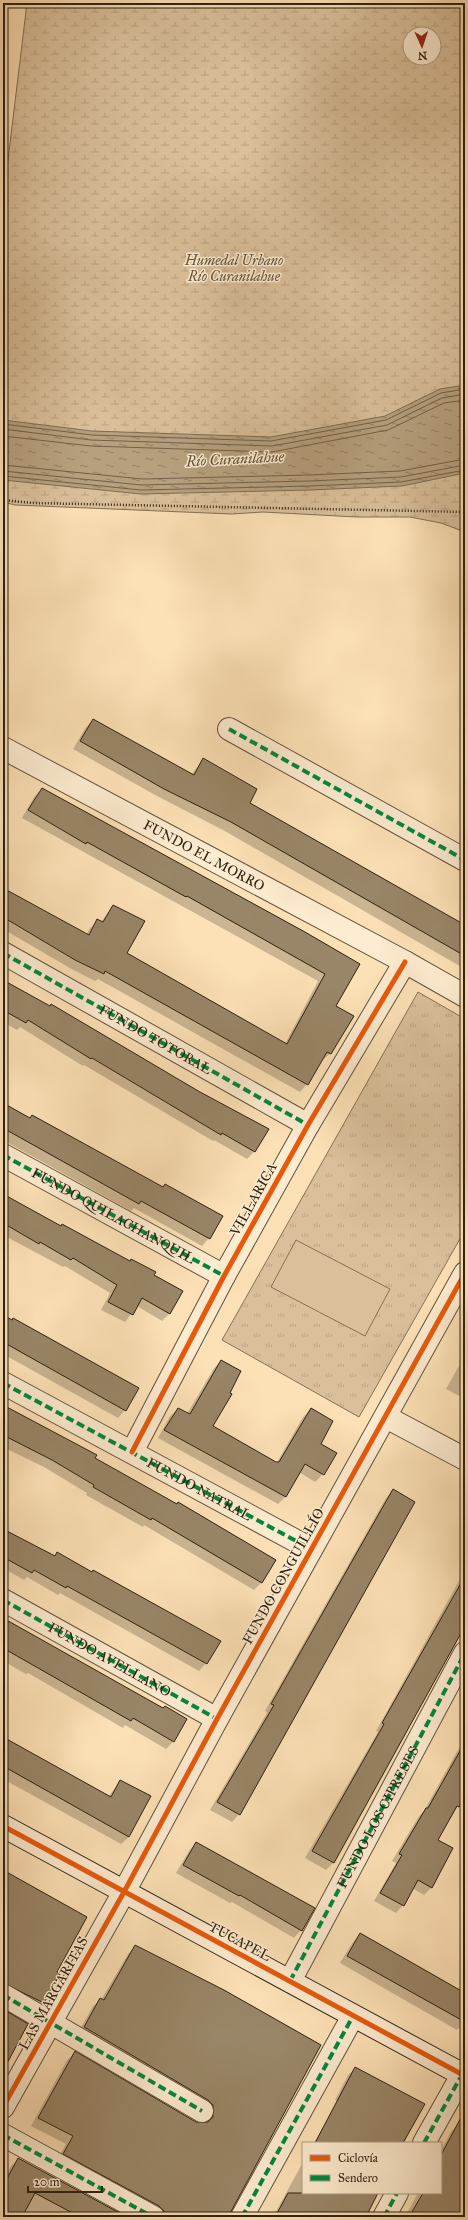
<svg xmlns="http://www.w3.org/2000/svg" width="468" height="2220" font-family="'IM FELL Great Primer',serif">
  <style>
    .wetland { fill: url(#wetland-marsh); stroke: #847056; fill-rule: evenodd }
    .park { fill: url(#park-tufts); stroke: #847056 }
    .garden { fill: #dac09a; stroke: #847056 }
    .water { fill: url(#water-ripples); stroke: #7f6d53 }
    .shadow { fill: #0003 }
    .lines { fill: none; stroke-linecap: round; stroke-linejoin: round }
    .shore { stroke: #726048; stroke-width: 1 }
    .building { fill: #998567; stroke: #2d2112 }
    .street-casing { stroke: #61513b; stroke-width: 24 }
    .secondary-casing { stroke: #2d2112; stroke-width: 24 }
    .path { stroke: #2d2112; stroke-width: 2.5; stroke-dasharray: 1 2; stroke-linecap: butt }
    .street { stroke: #feecd0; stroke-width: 22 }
    .secondary { stroke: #feecd0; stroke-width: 22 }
    .quiet { stroke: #00873e; stroke-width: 4; stroke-dasharray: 8 4; stroke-linecap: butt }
    .cycleway-casing { stroke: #feecd0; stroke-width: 8 }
    .cycleway { stroke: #e8590c; stroke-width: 5 }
    .labels { text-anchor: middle; stroke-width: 3; stroke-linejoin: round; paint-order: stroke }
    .park-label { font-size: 14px; font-style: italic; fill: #61513b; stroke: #feecd0 }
    .street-label { font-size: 14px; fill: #2d2112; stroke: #feecd0 }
    .water-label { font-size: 15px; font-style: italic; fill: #5d4d38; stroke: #feecd0 }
  </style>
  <defs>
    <pattern id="wetland-marsh" width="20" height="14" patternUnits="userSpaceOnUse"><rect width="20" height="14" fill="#dac09a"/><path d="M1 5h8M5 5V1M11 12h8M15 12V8" fill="none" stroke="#bba584"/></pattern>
    <pattern id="park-tufts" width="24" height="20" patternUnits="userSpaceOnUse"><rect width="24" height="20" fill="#dac09a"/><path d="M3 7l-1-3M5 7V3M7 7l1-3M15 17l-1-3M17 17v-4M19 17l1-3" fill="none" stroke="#bba584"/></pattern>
    <pattern id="water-ripples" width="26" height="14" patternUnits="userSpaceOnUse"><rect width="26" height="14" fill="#b6a07e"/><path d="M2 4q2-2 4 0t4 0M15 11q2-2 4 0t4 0" fill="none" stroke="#948266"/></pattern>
  </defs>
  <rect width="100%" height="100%" fill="#fde1b6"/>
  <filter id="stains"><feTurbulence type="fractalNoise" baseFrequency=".005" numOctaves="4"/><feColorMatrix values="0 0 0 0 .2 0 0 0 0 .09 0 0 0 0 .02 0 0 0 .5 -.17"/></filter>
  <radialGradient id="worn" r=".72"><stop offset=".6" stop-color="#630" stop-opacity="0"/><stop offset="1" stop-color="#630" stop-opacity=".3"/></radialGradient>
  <path class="wetland" d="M 27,3 L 465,3 L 465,532 L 441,523 L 410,517 L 357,517 L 263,512 L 232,514 L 15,505 L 3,502 L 3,201 ZM 410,34 L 434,34 L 434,58 L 410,58 Z"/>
  <path class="park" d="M 418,992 L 465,1019 L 465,1230 L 359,1417 L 222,1340 Z"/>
  <path class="garden" d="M 296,1240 L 390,1289 L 365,1336 L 271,1287 Z"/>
  <path class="water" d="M 465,385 L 465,473 L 402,486 L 310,490 L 141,494 L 3,480 L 3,420 L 92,431 L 271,437 L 385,416 L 440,389 Z"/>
  <path class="shadow" d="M 93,720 L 191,775 L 203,760 L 248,803 L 465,927 L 465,969 L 223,830 L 157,796 L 73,749 L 86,727 Z
    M 42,789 L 359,964 L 335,1006 L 352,1016 L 330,1054 L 321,1061 L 307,1084 L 300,1092 L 98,979 L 95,981 L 68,967 L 3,929 L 3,890 L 86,935 L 90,928 L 98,921 L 101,922 L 113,906 L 125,954 L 285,1044 L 318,981 L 22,818 L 34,797 Z
    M 3,981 L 254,1152 L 247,1159 L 214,1140 L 213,1141 L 84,1065 L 83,1066 L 20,1027 L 17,1030 L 3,1022 Z
    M 3,1104 L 29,1119 L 32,1116 L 162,1188 L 165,1185 L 209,1238 L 202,1246 L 134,1208 L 131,1211 L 3,1140 Z
    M 3,1195 L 129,1262 L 131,1260 L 153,1275 L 169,1314 L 162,1321 L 137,1306 L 125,1322 L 101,1310 L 110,1293 L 65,1266 L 63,1267 L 3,1235 Z
    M 3,1317 L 125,1410 L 118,1418 L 3,1354 Z
    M 465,1355 L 465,1399 L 446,1389 Z
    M 221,1361 L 212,1427 L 276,1464 L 303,1417 L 311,1409 L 320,1444 L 336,1453 L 323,1474 L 315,1482 L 299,1472 L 285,1497 L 278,1504 L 158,1438 L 170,1416 L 178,1409 L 187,1414 L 214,1368 Z
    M 3,1408 L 94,1458 L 262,1582 L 254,1590 L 144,1525 L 143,1527 L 86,1495 L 87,1493 L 44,1467 L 3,1447 Z
    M 393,1490 L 239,1814 L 232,1822 L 210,1810 L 267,1713 L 265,1711 L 386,1498 Z
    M 3,1529 L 54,1556 L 57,1553 L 206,1663 L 199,1671 L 60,1593 L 58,1595 L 27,1577 L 24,1580 L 3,1568 Z
    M 465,1570 L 465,1626 L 334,1862 L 326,1870 L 305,1858 L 378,1732 L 376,1731 Z
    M 3,1619 L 173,1742 L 166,1749 L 125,1725 L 123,1728 L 28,1673 L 26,1674 L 3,1661 Z
    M 465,1737 L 465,1794 L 437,1841 L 452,1849 L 431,1888 L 424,1895 L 412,1888 L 403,1905 L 396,1913 L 374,1901 L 396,1863 L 392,1861 L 419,1816 L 424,1811 Z
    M 3,1739 L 109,1796 L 120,1781 L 129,1837 L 121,1844 L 3,1779 Z
    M 196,1843 L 301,1930 L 294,1938 L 232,1902 L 230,1903 L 176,1873 L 189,1851 Z
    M 3,1872 L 56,1972 L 44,2002 L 36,2010 L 3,1993 Z
    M 360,1934 L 465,1993 L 465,2022 L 457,2030 L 340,1963 L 353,1942 Z
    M 135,1946 L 223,1991 L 227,2217 L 155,2217 L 56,2161 L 66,2144 L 31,2126 L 67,2060 L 75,2053 L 195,2123 L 206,2123 L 207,2120 L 77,2035 L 93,2006 L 101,2000 L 128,1954 Z
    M 355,2069 L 424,2104 L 404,2143 L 314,2143 L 337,2101 L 335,2100 L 348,2075 Z
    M 458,2124 L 465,2128 L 465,2217 L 405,2217 L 418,2193 L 441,2193 L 441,2150 L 451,2132 Z
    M 19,2159 L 125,2217 L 3,2217 L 3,2181 L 11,2166 Z
    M 303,2162 L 303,2193 L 377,2193 L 364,2217 L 273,2217 Z"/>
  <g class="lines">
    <path class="shore" d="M 3,424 L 92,435 L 271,441 L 386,420 L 441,393 L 465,389
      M 3,429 L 91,440 L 272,446 L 387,425 L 442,398 L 465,394
      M 3,436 L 91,446 L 272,452 L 388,430 L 444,403 L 465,400
      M 3,465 L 142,479 L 309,475 L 400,471 L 465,459
      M 3,471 L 141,485 L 309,481 L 401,477 L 465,465
      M 3,476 L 141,490 L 309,486 L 401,482 L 465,470"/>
  </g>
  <path class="building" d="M 93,719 L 194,775 L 203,758 L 257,789 L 250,803 L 465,925 L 465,956 L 231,822 L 164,789 L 80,741 Z
    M 42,788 L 305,932 L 360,964 L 336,1006 L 354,1016 L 331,1054 L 327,1052 L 308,1085 L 105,971 L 104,974 L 75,960 L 3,917 L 3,888 L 89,935 L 97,919 L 103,922 L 113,905 L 145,921 L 127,953 L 287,1044 L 325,974 L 187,896 L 186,897 L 87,842 L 86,844 L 28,810 Z
    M 3,980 L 50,1006 L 51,1004 L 200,1092 L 269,1129 L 255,1152 L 222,1133 L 221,1135 L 92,1058 L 91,1059 L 28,1020 L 26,1023 L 3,1010 Z
    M 3,1103 L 30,1118 L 32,1115 L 163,1187 L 165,1184 L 223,1216 L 210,1239 L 141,1201 L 139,1204 L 3,1128 Z
    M 3,1194 L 61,1226 L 62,1224 L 130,1261 L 131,1259 L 156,1272 L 154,1275 L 183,1291 L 170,1314 L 142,1298 L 133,1315 L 108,1302 L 117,1285 L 73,1258 L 71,1260 L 40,1242 L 39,1244 L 3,1223 Z
    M 3,1315 L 12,1320 L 13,1318 L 139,1388 L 126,1411 L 3,1342 Z
    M 221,1360 L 241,1371 L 230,1393 L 232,1394 L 213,1426 L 276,1462 L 279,1462 L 311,1408 L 333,1421 L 321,1444 L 337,1453 L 324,1475 L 305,1464 L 286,1497 L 164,1430 L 178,1408 L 190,1414 Z
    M 3,1405 L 97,1455 L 95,1458 L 177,1504 L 178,1502 L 276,1560 L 262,1583 L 152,1518 L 151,1520 L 93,1487 L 94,1485 L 52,1460 L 3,1435 Z
    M 393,1489 L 415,1502 L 240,1815 L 217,1802 L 274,1705 L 271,1704 Z
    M 3,1529 L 55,1556 L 57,1552 L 92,1572 L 93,1570 L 221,1641 L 207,1664 L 67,1586 L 66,1588 L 34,1570 L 32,1573 L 3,1557 Z
    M 465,1576 L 465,1626 L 334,1863 L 312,1851 L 384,1724 L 382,1723 Z
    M 3,1618 L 163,1708 L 165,1706 L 187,1719 L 174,1742 L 133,1718 L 131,1721 L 3,1648 Z
    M 3,1737 L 111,1797 L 120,1780 L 151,1796 L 129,1837 L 3,1766 Z
    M 465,1742 L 465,1796 L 459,1807 L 457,1806 L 438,1840 L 453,1848 L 432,1888 L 418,1880 L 404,1906 L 380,1893 L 402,1855 L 399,1854 L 426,1808 L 428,1808 Z
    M 196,1842 L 315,1908 L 302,1931 L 240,1895 L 239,1896 L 183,1865 Z
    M 3,1870 L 87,1917 L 57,1972 L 60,1974 L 44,2003 L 3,1983 Z
    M 360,1933 L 465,1993 L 465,2022 L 347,1956 Z
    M 135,1945 L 224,1990 L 321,2045 L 228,2217 L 165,2217 L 164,2211 L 159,2206 L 63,2154 L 73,2136 L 38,2118 L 75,2051 L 196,2122 L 208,2122 L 213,2117 L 213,2105 L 208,2100 L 84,2027 L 100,1998 L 104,2000 Z
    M 3,2009 L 28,2024 L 3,2071 Z
    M 355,2067 L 425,2104 L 403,2143 L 315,2143 Z
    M 465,2110 L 465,2217 L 409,2217 L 423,2193 L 441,2193 L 441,2155 Z
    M 18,2158 L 127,2217 L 80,2217 L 35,2193 L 22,2217 L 3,2217 L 3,2186 Z
    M 288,2193 L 378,2193 L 366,2217 L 275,2217 Z"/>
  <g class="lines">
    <defs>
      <g id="street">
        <path d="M 229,729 L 465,860"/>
        <path id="s1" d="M 3,748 L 405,962 L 465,996"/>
        <path id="s2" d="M 3,953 L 308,1125"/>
        <path d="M 3,1155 L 224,1276"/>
        <path id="s3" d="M 3,1383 L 311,1549"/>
        <path d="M 386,1417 L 465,1459"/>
        <path d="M 132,1452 L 224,1276 L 308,1125 L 405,962"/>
        <path d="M 3,1600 L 217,1719"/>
        <path id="s4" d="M 290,1981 L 465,1653"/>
        <path d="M 3,1995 L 202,2111"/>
        <path d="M 3,2107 L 124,1892 L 217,1719 L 465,1273"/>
        <path d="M 3,2135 L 153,2217"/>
        <path d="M 424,2143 L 465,2070"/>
        <path d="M 242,2217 L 353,2016"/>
        <path d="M 384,2217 L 397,2193"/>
      </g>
      <path id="secondary" d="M 3,1826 L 465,2076"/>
    </defs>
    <use href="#street" class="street-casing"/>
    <use href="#secondary" class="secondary-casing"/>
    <path class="path" d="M 3,500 L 32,503 L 465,512"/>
    <use href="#street" class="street"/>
    <use href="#secondary" class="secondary"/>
    <g class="quiet">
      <path d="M 229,729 L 465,860"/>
      <path d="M 3,953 L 308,1125"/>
      <path id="s5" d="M 3,1155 L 224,1276"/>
      <path d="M 3,1383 L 311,1549"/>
      <path id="s6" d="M 3,1600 L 217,1719"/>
      <path d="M 290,1981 L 465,1653"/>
      <path d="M 3,1995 L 202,2111"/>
      <path d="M 3,2135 L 153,2217"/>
      <path d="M 424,2143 L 464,2071"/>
      <path d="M 242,2217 L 353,2016"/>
      <path d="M 384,2217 L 397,2193"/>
    </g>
    <defs>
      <path id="cycleway" d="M 132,1452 L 224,1276 L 308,1125 L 405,962
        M 3,1826 L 465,2076
        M 3,2107 L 124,1892 L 217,1719 L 465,1273"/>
    </defs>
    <use href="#cycleway" class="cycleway-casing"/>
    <use href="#cycleway" class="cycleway"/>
  </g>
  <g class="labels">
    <g class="park-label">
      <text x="234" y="265">Humedal Urbano<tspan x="234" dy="16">Río Curanilahue</tspan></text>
    </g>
    <g class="street-label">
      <text dy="5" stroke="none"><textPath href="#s1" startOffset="228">FUNDO EL MORRO</textPath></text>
      <text dy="5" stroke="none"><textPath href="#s2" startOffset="175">FUNDO TOTORAL</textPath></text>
      <text transform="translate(253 1199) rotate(-61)" y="5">VILLARICA</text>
      <text dy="5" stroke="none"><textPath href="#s5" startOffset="126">FUNDO QUILACHANQUIL</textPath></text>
      <text dy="5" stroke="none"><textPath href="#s3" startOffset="223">FUNDO NATRAL</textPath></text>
      <text transform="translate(283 1576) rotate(-61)" y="5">FUNDO CONGUILLÍO</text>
      <text dy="5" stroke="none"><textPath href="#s6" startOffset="122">FUNDO AVELLANO</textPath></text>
      <text dy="5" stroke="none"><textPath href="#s4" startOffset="186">FUNDO LOS CIPRESES</textPath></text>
      <text transform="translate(240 1941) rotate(28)" y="5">TUCAPEL</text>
      <text transform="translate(53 1993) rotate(-61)" y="5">LAS MARGARITAS</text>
    </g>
    <g class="water-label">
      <text transform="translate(235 459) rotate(-3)" y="5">Río Curanilahue</text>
    </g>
  </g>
  <rect width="468" height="2220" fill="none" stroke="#fde1b6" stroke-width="16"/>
  <rect x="4" y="4" width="460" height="2212" fill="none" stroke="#2d2112" stroke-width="2"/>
  <rect x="8" y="8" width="452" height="2204" fill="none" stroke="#2d2112"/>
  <rect x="302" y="2142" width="140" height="52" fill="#feecd0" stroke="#aa9b84"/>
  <rect x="310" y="2155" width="20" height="6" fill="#e8590c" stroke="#aa9b84"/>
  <text x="338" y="2162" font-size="12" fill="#2d2112">Ciclovía</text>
  <rect x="310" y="2175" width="20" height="6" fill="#00873e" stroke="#aa9b84"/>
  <text x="338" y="2182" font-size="12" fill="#2d2112">Sendero</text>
  <g transform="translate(422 46) rotate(177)"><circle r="19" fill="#feecd0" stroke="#aa9b84"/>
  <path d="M0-3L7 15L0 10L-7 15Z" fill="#8f2418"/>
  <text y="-6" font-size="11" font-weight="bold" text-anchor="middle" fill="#2d2112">N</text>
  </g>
  <path d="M28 2186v6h74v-6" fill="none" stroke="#2d2112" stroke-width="2"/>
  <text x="34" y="2186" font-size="12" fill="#2d2112" stroke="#feecd0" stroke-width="3" paint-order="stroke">20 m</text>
  <rect width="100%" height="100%" filter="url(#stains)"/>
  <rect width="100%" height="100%" fill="url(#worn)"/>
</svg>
